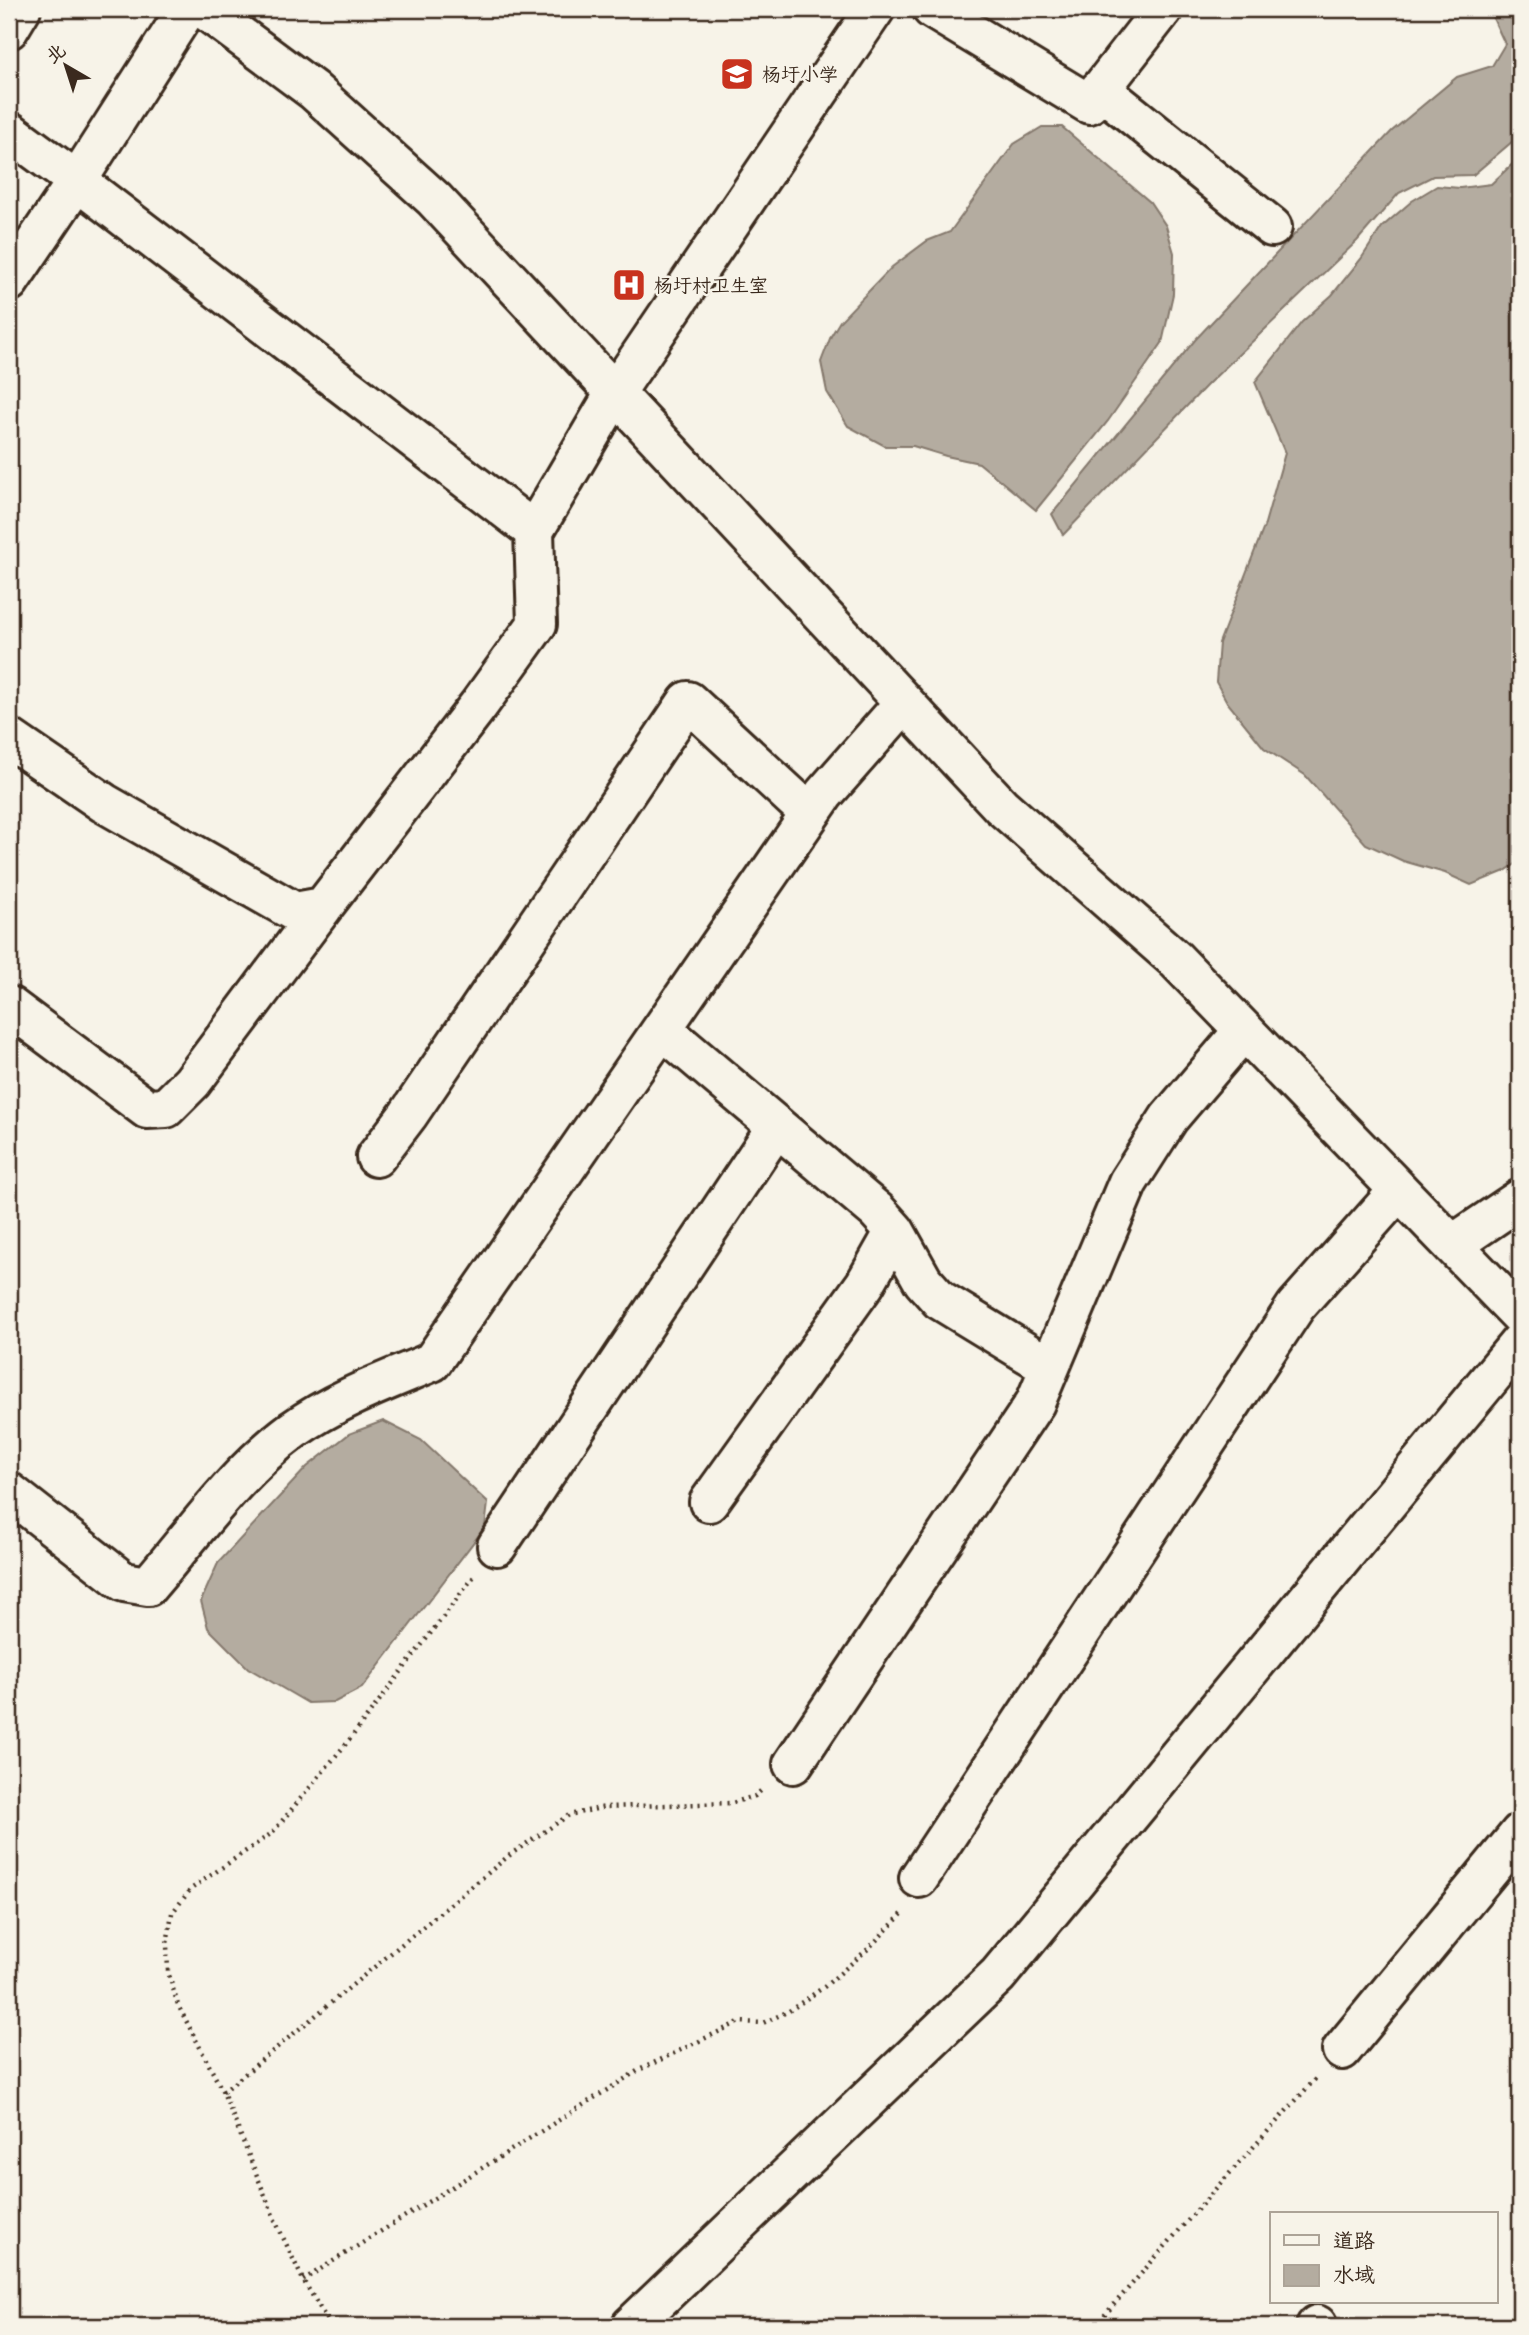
<svg xmlns="http://www.w3.org/2000/svg" width="1529" height="2335" font-family="'Balsamiq Sans','LXGW WenKai TC',sans-serif">
  <style>
    .water { fill: #b4aca0; stroke: #84786c; stroke-width: 2 }
    .lines { fill: none; stroke-linecap: round; stroke-linejoin: round }
    .minor-casing { stroke: #3b2a1e; stroke-width: 44 }
    .path { stroke: #3b2a1e; stroke-width: 4.5; stroke-dasharray: 2 5; stroke-linecap: butt }
    .minor { stroke: #f7f3e8; stroke-width: 38 }
    .labels { text-anchor: middle; stroke-width: 5; stroke-linejoin: round; paint-order: stroke }
    .poi-label { font-size: 19px; fill: #3b2a1e; stroke: #f7f3e8; text-anchor: start }
  </style>
  <rect width="100%" height="100%" fill="#f7f3e8"/>
  <filter id="ink" filterUnits="userSpaceOnUse"><feTurbulence type="fractalNoise" baseFrequency=".0143" numOctaves="2"/><feDisplacementMap in="SourceGraphic" scale="14" xChannelSelector="R" yChannelSelector="G"/><feConvolveMatrix kernelMatrix="1 2 1 2 8 2 1 2 1" color-interpolation-filters="sRGB"/></filter>
  <g filter="url(#ink)">
    <path class="water" d="M 1483,9 L 1520,9 L 1520,135 L 1473,175 L 1433,176 L 1399,193 L 1357,241 L 1208,384 L 1063,535 L 1052,514 L 1195,340 L 1392,131 L 1457,77 L 1492,66 L 1505,44 L 1492,16 Z
      M 1042,127 L 1062,127 L 1150,202 L 1166,226 L 1174,253 L 1173,294 L 1162,343 L 1108,421 L 1036,510 L 979,463 L 946,456 L 913,446 L 885,446 L 848,426 L 827,392 L 821,362 L 831,336 L 840,321 L 892,267 L 927,241 L 950,232 L 1014,144 Z
      M 1520,157 L 1520,861 L 1505,871 L 1471,885 L 1445,873 L 1403,861 L 1366,844 L 1305,775 L 1264,748 L 1227,702 L 1216,682 L 1219,643 L 1264,527 L 1285,453 L 1255,382 L 1302,322 L 1332,295 L 1361,259 L 1382,227 L 1412,201 L 1437,186 L 1460,188 L 1491,184 Z
      M 383,1421 L 421,1440 L 488,1503 L 485,1527 L 362,1688 L 335,1702 L 308,1703 L 248,1668 L 208,1628 L 201,1601 L 218,1563 L 307,1467 L 349,1434 Z"/>
    <g class="lines">
      <defs>
        <path id="minor" d="M 204,9 L 313,90 L 434,199 L 1001,806 L 1175,959 L 1520,1315
          M 932,9 L 1089,104 L 1163,9
          M 9,29 L 21,9
          M 1100,89 L 1272,227
          M 9,131 L 77,181 L 534,531 L 615,393 L 875,9
          M 9,282 L 77,181 L 187,9
          M 9,738 L 104,803 L 295,912 L 323,907 L 478,706 L 537,624 L 534,531
          M 9,1006 L 147,1109 L 166,1108 L 192,1082 L 323,907
          M 662,1029 L 877,1211 L 895,1231 L 923,1281 L 940,1300 L 1050,1367
          M 376,1157 L 408,1115 L 688,701 L 810,814
          M 1452,1245 L 1520,1199
          M 9,1492 L 124,1582 L 148,1586 C 194,1533 236,1472 293,1430 C 335,1400 384,1382 432,1362 L 824,794 L 904,703
          M 709,1502 L 865,1284 L 895,1231
          M 497,1546 L 777,1126
          M 793,1764 L 1035,1403 L 1128,1182 L 1169,1118 L 1244,1030
          M 919,1878 L 1296,1306 L 1399,1190
          M 1342,2050 L 1520,1833
          M 631,2326 L 998,1975 L 1520,1342
          M 1316,2326 L 1317,2325"/>
      </defs>
      <use href="#minor" class="minor-casing"/>
      <path class="path" d="M 223,2092 L 511,1854 L 569,1815 L 605,1807 L 732,1803 L 755,1796 L 764,1788
        M 303,2280 L 639,2070 L 739,2022 L 763,2023 L 789,2011 L 824,1987 L 868,1949 L 905,1911
        M 331,2326 L 303,2280 L 275,2220 L 223,2092 L 178,2005 L 168,1972 L 167,1944 L 172,1913 L 191,1889 L 272,1833 L 350,1739 L 475,1575
        M 1095,2326 L 1219,2185 L 1318,2076"/>
      <use href="#minor" class="minor"/>
    </g>
  </g>
  <defs>
    <symbol id="school-square" viewBox="-11 -11 22 22"><rect x="-9" y="-9" width="18" height="18" rx="4" fill="#c8321e" stroke="#f7f3e8"/><path d="M0-5L7-2L0 1L-7-2ZM-4 1L0 2.5L4 1V4Q0 6-4 4Z" fill="#fff"/></symbol>
    <symbol id="hospital-square" viewBox="-11 -11 22 22"><rect x="-9" y="-9" width="18" height="18" rx="4" fill="#c8321e" stroke="#f7f3e8"/><path d="M-5-5h3v3.5h4V-5h3V5h-3V1.5h-4V5h-3Z" fill="#fff"/></symbol>
  </defs>
  <g fill-rule="evenodd">
    <use href="#school-square" x="718" y="55" width="38" height="38"/>
    <use href="#hospital-square" x="610" y="266" width="38" height="38"/>
  </g>
  <g class="labels">
    <g class="poi-label">
      <text x="762" y="81">杨圩小学</text>
      <text x="654" y="292">杨圩村卫生室</text>
    </g>
  </g>
  <rect width="1529" height="2335" fill="none" stroke="#f7f3e8" stroke-width="35"/>
  <rect x="18" y="18" width="1494" height="2300" fill="none" stroke="#3b2a1e" stroke-width="2.5" filter="url(#ink)"/>
  <rect x="1270" y="2212" width="228" height="91" fill="#f7f3e8" stroke="#aca397" stroke-width="2"/>
  <rect x="1284" y="2235" width="35" height="10" fill="#f7f3e8" stroke="#aca397" stroke-width="2"/>
  <text x="1333" y="2248" font-size="21" fill="#3b2a1e">道路</text>
  <rect x="1284" y="2265" width="35" height="21" fill="#b4aca0" stroke="#aca397" stroke-width="2"/>
  <text x="1333" y="2282" font-size="21" fill="#3b2a1e">水域</text>
  <g transform="translate(66 66) rotate(321)" stroke="#f7f3e8" stroke-width="5" paint-order="stroke">
  <path d="M0-5L12 26L0 18L-12 26Z" fill="#3b2a1e"/>
  <text y="-10" font-size="19" font-weight="bold" text-anchor="middle" fill="#3b2a1e">北</text>
  </g>
</svg>
